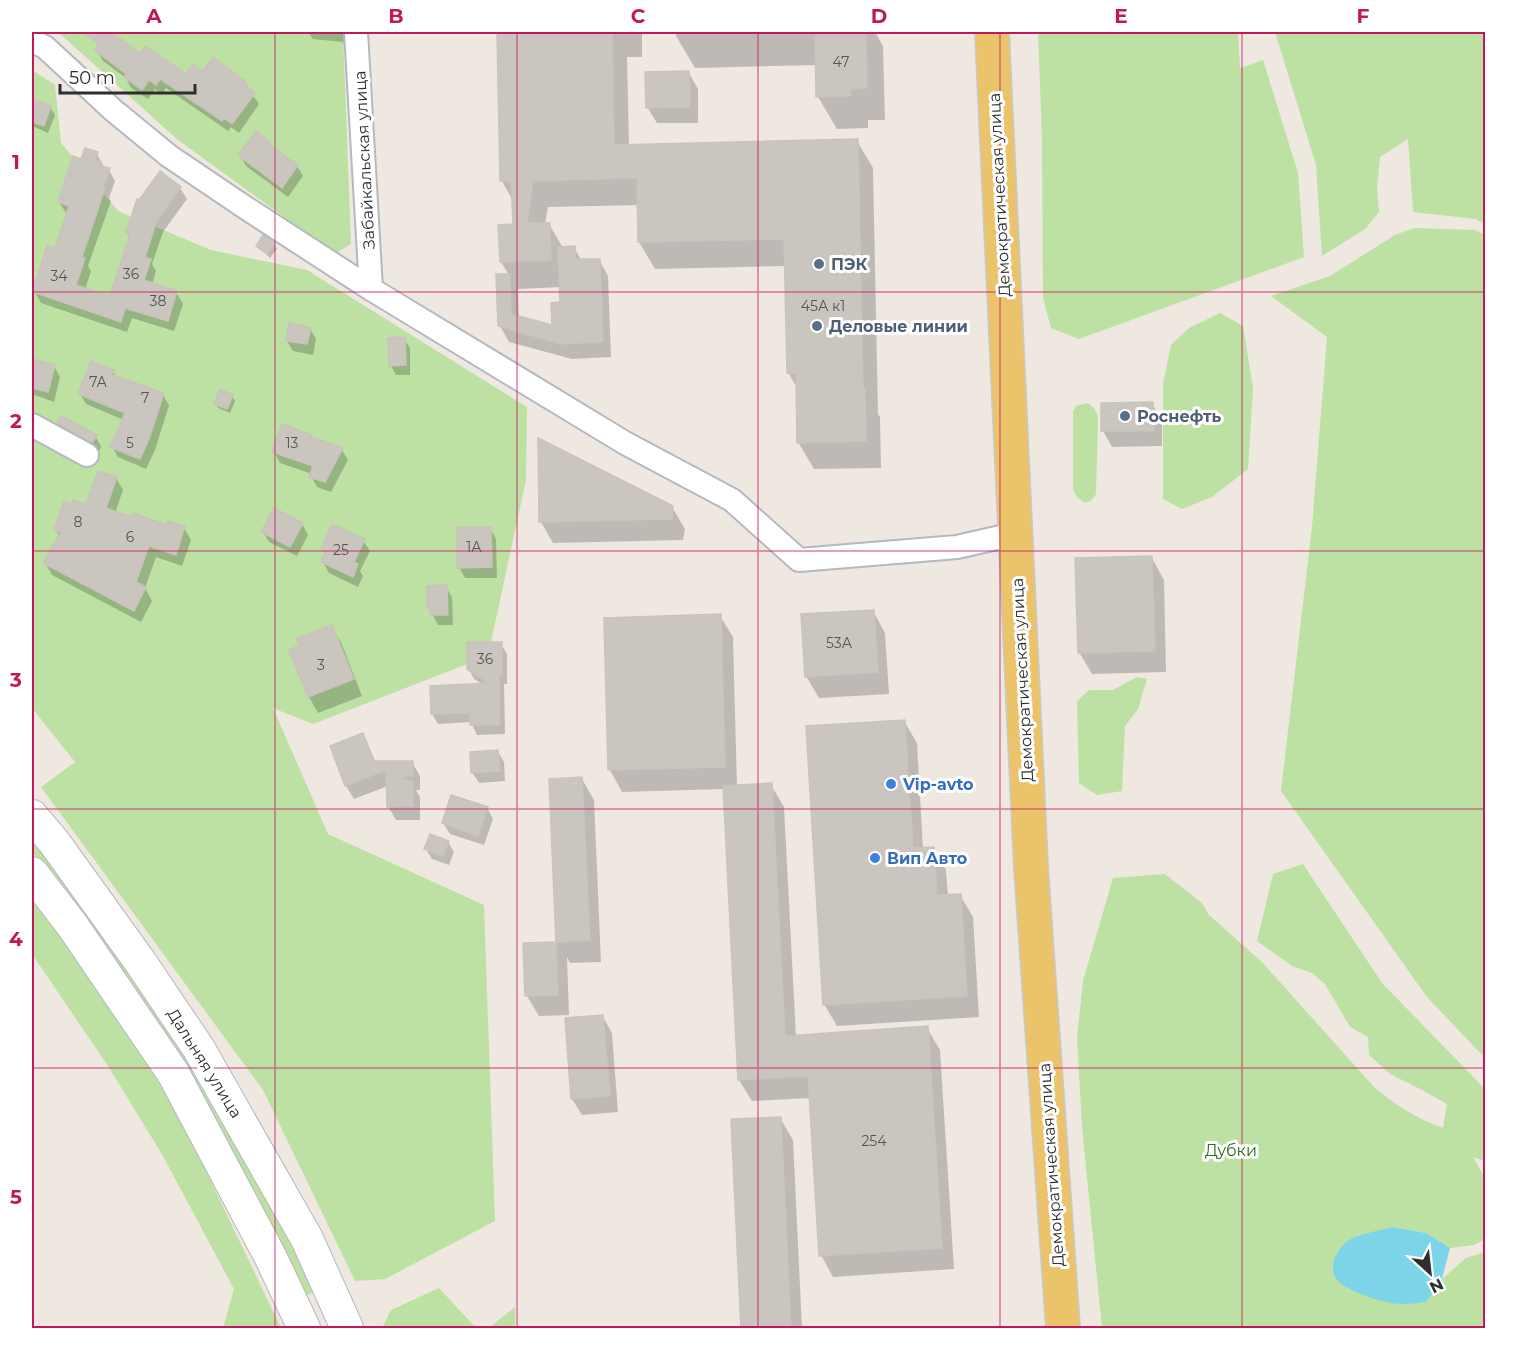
<svg xmlns="http://www.w3.org/2000/svg" width="1517" height="1360" font-family="Montserrat,sans-serif">
  <style>
    .green { fill: #bce1a2 }
    .water { fill: #7cd4e9 }
    .shadow { fill: #0003; fill-rule: evenodd }
    .building { fill: #cac6bf; stroke: #cac3bb; stroke-width: 1.5 }
    .lines { fill: none; stroke-linecap: round; stroke-linejoin: round }
    .minor-casing { stroke: #b5b8c0; stroke-width: 26 }
    .secondary-casing { stroke: #b5b8c0; stroke-width: 34 }
    .primary-casing { stroke: #c9c9c9; stroke-width: 36 }
    .minor { stroke: #fff; stroke-width: 22 }
    .secondary { stroke: #fff; stroke-width: 32 }
    .primary { stroke: #eac36b; stroke-width: 33 }
    .grid { fill: none; stroke: #c2185b; stroke-width: 1.5; stroke-opacity: 0.55 }
    .service-dot { fill: #5c6f8a; stroke: #fff; stroke-width: 2 }
    .shop-dot { fill: #3f7fe0; stroke: #fff; stroke-width: 2 }
    .labels { text-anchor: middle; stroke-width: 6; stroke-linejoin: round; paint-order: stroke }
    .number-label { font-size: 14px; fill: #555452 }
    .street-label { font-size: 16px; fill: #2e2e2e; stroke: #fff }
    .service-label { font-size: 16px; font-weight: bold; fill: #4e5e75; stroke: #fff; text-anchor: start }
    .shop-label { font-size: 16px; font-weight: bold; fill: #366cbe; stroke: #fff; text-anchor: start }
    .park-label { font-size: 16px; fill: #346920; stroke: #fff }
    .neatline { fill: none; stroke: #c2185b; stroke-width: 2 }
    .grid-label { font-size: 20px; text-anchor: middle; font-weight: bold; fill: #c2185b }
  </style>
  <rect width="100%" height="100%" fill="#eee8e1"/>
  <path class="green" d="M 58,32 L 343,32 L 351,244 L 335,254 L 178,140 Z
    M 1038,32 L 1238,32 L 1240,68 L 1263,60 L 1298,173 L 1304,257 L 1079,339 L 1051,328 L 1043,298 L 1042,139 Z
    M 1275,32 L 1485,32 L 1485,224 L 1476,219 L 1413,212 L 1408,139 L 1380,157 L 1377,188 L 1379,212 L 1365,229 L 1322,256 L 1316,165 Z
    M 32,70 L 55,85 L 61,143 L 118,211 L 211,250 L 307,270 L 527,407 L 526,480 L 488,656 L 313,724 L 273,708 L 328,834 L 484,905 L 495,1221 L 385,1279 L 355,1281 L 263,1090 L 41,787 L 75,762 L 32,708 Z
    M 1414,228 L 1475,230 L 1485,235 L 1485,1058 L 1427,997 L 1281,791 L 1312,527 L 1327,337 L 1271,296 L 1330,276 L 1395,235 Z
    M 1220,313 L 1243,326 L 1253,388 L 1248,469 L 1212,497 L 1182,509 L 1163,499 L 1163,384 L 1171,345 L 1189,328 Z
    M 1088,403 L 1094,408 L 1098,416 L 1096,494 L 1092,500 L 1085,503 L 1077,497 L 1073,489 L 1073,412 L 1076,406 Z
    M 1137,677 L 1147,679 L 1138,709 L 1125,726 L 1122,791 L 1097,795 L 1079,783 L 1077,701 L 1089,690 L 1113,690 Z
    M 32,837 L 148,991 L 278,1208 L 315,1291 L 306,1296 L 255,1191 L 199,1094 L 68,898 L 32,852 Z
    M 1303,864 L 1382,983 L 1485,1089 L 1485,1161 L 1473,1157 L 1485,1178 L 1485,1239 L 1474,1245 L 1450,1248 L 1426,1233 L 1392,1227 L 1377,1232 L 1332,1268 L 1337,1280 L 1356,1292 L 1425,1302 L 1442,1279 L 1466,1258 L 1485,1252 L 1485,1328 L 1102,1328 L 1082,1127 L 1077,1038 L 1083,981 L 1113,878 L 1165,874 L 1202,903 L 1209,915 L 1262,962 L 1374,1087 C 1394,1104 1417,1119 1443,1128 L 1447,1104 L 1422,1090 L 1390,1074 L 1369,1055 L 1368,1037 L 1350,1027 L 1325,984 L 1312,973 L 1292,966 L 1257,941 L 1273,874 Z
    M 32,898 L 58,928 L 151,1070 L 185,1127 L 281,1328 L 223,1328 L 234,1289 L 163,1156 L 108,1066 L 32,954 Z
    M 439,1288 L 476,1328 L 382,1328 L 391,1310 Z
    M 515,1307 L 515,1328 L 489,1328 Z"/>
  <path class="water" d="M 1392,1227 L 1426,1233 L 1450,1248 L 1442,1279 L 1426,1302 C 1418,1303 1410,1304 1402,1304 C 1385,1304 1351,1293 1338,1281 C 1326,1269 1337,1249 1348,1241 C 1356,1234 1381,1231 1392,1227 Z"/>
  <path class="shadow" d="M 308,32 L 356,32 L 350,46 L 344,45 L 343,42 L 313,39 Z
    M 499,32 L 642,32 L 642,57 L 627,57 L 629,146 L 857,141 L 873,168 L 878,414 L 880,417 L 881,468 L 814,469 L 798,442 L 797,388 L 788,372 L 786,266 L 655,269 L 639,242 L 639,205 L 548,207 L 545,224 L 549,224 L 563,248 L 574,248 L 582,261 L 599,260 L 608,276 L 611,357 L 572,359 L 509,342 L 500,326 L 509,275 L 501,262 L 500,226 L 514,225 L 513,201 L 502,181 ZM 561,287 L 561,304 L 553,327 L 519,318 L 518,289 Z
    M 676,32 L 875,32 L 883,46 L 885,120 L 868,120 L 868,128 L 837,129 L 818,97 L 817,65 L 695,68 L 676,36 Z
    M 97,50 L 141,55 L 186,76 L 203,73 L 250,92 L 259,104 L 239,133 L 231,127 L 228,131 L 166,88 L 162,94 L 155,89 L 148,99 L 131,88 L 126,78 L 103,61 Z
    M 689,73 L 698,89 L 698,123 L 657,123 L 647,107 Z
    M 32,104 L 50,107 L 55,115 L 48,133 L 32,126 Z
    M 268,143 L 272,149 L 297,166 L 303,176 L 288,197 L 246,166 L 240,155 Z
    M 97,154 L 103,165 L 102,168 L 109,170 L 115,181 L 109,198 L 111,201 L 88,266 L 91,271 L 85,290 L 111,298 L 130,238 L 127,233 L 180,188 L 187,199 L 163,232 L 152,264 L 156,271 L 152,285 L 176,292 L 183,304 L 174,331 L 132,318 L 127,332 L 41,303 L 35,292 L 56,250 L 68,214 L 66,213 L 59,202 L 82,161 Z
    M 274,244 L 277,249 L 270,258 L 258,246 Z
    M 310,329 L 316,339 L 313,355 L 293,351 L 287,341 Z
    M 404,339 L 410,348 L 410,375 L 396,375 L 391,366 Z
    M 32,360 L 54,366 L 60,377 L 54,402 L 32,394 Z
    M 113,372 L 117,378 L 163,395 L 169,405 L 155,450 L 146,469 L 118,457 L 112,447 L 124,420 L 86,404 L 80,394 Z
    M 232,396 L 235,401 L 230,413 L 218,408 L 216,404 Z
    M 1152,404 L 1162,420 L 1162,446 L 1112,447 L 1103,431 Z
    M 59,423 L 95,436 L 101,446 L 99,452 L 65,434 Z
    M 311,436 L 313,440 L 342,450 L 348,460 L 331,492 L 317,487 L 311,476 L 312,474 L 280,463 L 274,452 Z
    M 116,478 L 123,490 L 115,513 L 167,527 L 184,528 L 191,540 L 182,566 L 156,557 L 145,588 L 152,601 L 141,622 L 52,575 L 45,563 L 60,537 L 56,530 L 87,506 Z
    M 672,507 L 685,529 L 683,540 L 553,543 L 541,522 Z
    M 302,524 L 308,535 L 297,556 L 269,542 L 263,532 Z
    M 490,528 L 496,539 L 497,578 L 465,578 L 459,567 Z
    M 363,540 L 370,551 L 360,571 L 363,576 L 358,587 L 329,573 L 323,562 L 326,555 L 322,549 Z
    M 1152,558 L 1164,580 L 1166,672 L 1092,674 L 1079,652 Z
    M 446,587 L 452,597 L 453,625 L 438,625 L 429,608 Z
    M 873,611 L 885,633 L 889,694 L 819,698 L 806,676 Z
    M 720,616 L 733,637 L 737,787 L 771,785 L 784,807 L 796,1037 L 927,1028 L 940,1050 L 954,1269 L 833,1277 L 821,1255 L 811,1098 L 752,1101 L 739,1080 L 724,789 L 622,792 L 610,770 L 606,619 Z
    M 331,626 L 341,642 L 362,696 L 318,713 L 309,697 L 291,651 L 301,647 Z
    M 501,644 L 507,654 L 507,684 L 504,684 L 505,734 L 477,735 L 471,722 L 438,724 L 432,714 L 431,687 L 484,685 L 474,679 L 469,669 Z
    M 904,721 L 917,743 L 923,849 L 934,848 L 946,870 L 948,896 L 960,895 L 973,917 L 979,1017 L 837,1026 L 824,1004 Z
    M 363,735 L 376,763 L 412,762 L 420,776 L 420,790 L 416,790 L 420,797 L 420,820 L 396,820 L 388,806 L 388,786 L 354,799 L 346,786 L 331,747 Z
    M 498,752 L 504,762 L 505,781 L 479,783 L 472,772 Z
    M 582,779 L 594,800 L 601,962 L 570,963 L 567,957 L 569,1015 L 539,1016 L 527,996 L 524,945 L 558,943 L 550,780 Z
    M 487,808 L 493,819 L 484,845 L 450,834 L 443,823 Z
    M 448,842 L 454,852 L 449,865 L 432,859 L 426,849 Z
    M 603,1017 L 612,1033 L 618,1112 L 582,1115 L 572,1099 L 566,1020 Z
    M 780,1118 L 793,1140 L 802,1328 L 742,1328 Z"/>
  <path class="building" d="M 82,32 L 111,32 L 140,53 L 145,46 L 186,74 L 193,64 L 203,71 L 213,57 L 245,81 L 248,88 L 255,93 L 232,124 L 224,118 L 222,121 L 160,79 L 156,85 L 149,80 L 142,90 L 124,77 L 126,74 L 95,50 L 99,44 Z
    M 497,32 L 612,32 L 614,145 L 858,139 L 863,388 L 865,388 L 866,441 L 797,443 L 796,373 L 787,373 L 784,239 L 638,242 L 637,178 L 533,181 L 527,223 L 550,223 L 551,260 L 500,262 L 498,225 L 513,224 L 511,181 L 500,181 Z
    M 815,32 L 866,32 L 867,88 L 850,89 L 850,96 L 816,97 Z
    M 689,71 L 690,107 L 646,108 L 645,72 Z
    M 32,99 L 51,106 L 44,126 L 32,122 Z
    M 256,131 L 270,142 L 268,144 L 298,165 L 282,188 L 238,155 Z
    M 85,148 L 98,152 L 95,160 L 101,162 L 100,166 L 110,168 L 103,187 L 105,188 L 82,257 L 85,258 L 76,285 L 110,296 L 130,234 L 126,233 L 137,199 L 139,200 L 160,171 L 181,187 L 157,220 L 145,257 L 151,259 L 144,280 L 177,291 L 168,321 L 125,308 L 121,322 L 33,292 L 47,245 L 55,248 L 69,206 L 58,202 L 73,156 L 81,159 Z
    M 263,235 L 275,243 L 267,254 L 256,246 Z
    M 575,246 L 575,259 L 600,259 L 603,342 L 561,344 L 498,326 L 496,274 L 510,274 L 511,314 L 552,325 L 551,303 L 560,302 L 558,247 Z
    M 289,323 L 311,328 L 307,344 L 286,341 Z
    M 405,337 L 406,365 L 389,366 L 388,338 Z
    M 32,359 L 55,365 L 48,392 L 32,388 Z
    M 91,361 L 114,370 L 112,375 L 164,393 L 149,439 L 140,459 L 110,447 L 125,413 L 78,394 Z
    M 220,389 L 233,395 L 227,409 L 214,404 Z
    M 1153,402 L 1154,431 L 1101,431 L 1101,403 Z
    M 61,416 L 97,435 L 92,443 L 57,423 Z
    M 282,424 L 312,435 L 311,437 L 343,448 L 325,482 L 309,477 L 313,466 L 272,452 Z
    M 538,438 L 673,506 L 672,519 L 539,522 Z
    M 98,471 L 117,477 L 106,508 L 132,517 L 133,513 L 166,525 L 168,521 L 185,526 L 176,555 L 149,546 L 136,582 L 146,587 L 134,611 L 43,563 L 61,532 L 54,530 L 64,501 L 71,504 L 73,500 L 86,504 Z
    M 274,508 L 303,523 L 290,547 L 261,532 Z
    M 331,526 L 337,526 L 365,539 L 354,562 L 358,564 L 353,577 L 321,562 L 326,551 L 321,549 Z
    M 457,527 L 491,527 L 492,567 L 457,568 Z
    M 1152,556 L 1155,651 L 1078,653 L 1075,558 Z
    M 447,585 L 448,615 L 431,615 L 430,608 L 427,608 L 427,586 Z
    M 874,610 L 878,672 L 805,677 L 801,614 Z
    M 721,614 L 725,767 L 608,770 L 604,618 Z
    M 332,625 L 354,679 L 308,697 L 289,650 L 299,646 L 297,639 Z
    M 467,642 L 502,642 L 502,675 L 499,675 L 500,725 L 470,725 L 470,713 L 431,714 L 430,686 L 489,683 L 467,669 Z
    M 905,720 L 913,848 L 934,847 L 937,895 L 961,894 L 967,996 L 823,1005 L 806,726 Z
    M 363,733 L 374,761 L 413,761 L 413,776 L 398,777 L 413,782 L 413,806 L 387,807 L 386,770 L 345,786 L 330,746 Z
    M 498,750 L 500,771 L 471,773 L 470,752 Z
    M 582,777 L 590,940 L 556,942 L 549,779 Z
    M 772,783 L 785,1036 L 928,1026 L 942,1248 L 819,1256 L 808,1076 L 738,1080 L 723,786 Z
    M 451,795 L 488,807 L 478,836 L 442,823 Z
    M 430,834 L 449,841 L 443,856 L 424,849 Z
    M 556,942 L 558,995 L 525,996 L 523,943 Z
    M 603,1015 L 610,1096 L 571,1099 L 565,1018 Z
    M 781,1117 L 791,1329 L 741,1329 L 731,1119 Z"/>
  <g class="lines">
    <defs>
      <path id="minor" d="M 356,32 L 371,289
        M 32,41 L 45,47 L 113,110 L 169,156 L 246,208 L 371,289 L 625,443 L 732,500 L 799,560 L 957,547 L 1014,534
        M 32,425 L 87,455"/>
      <path id="secondary" d="M 32,816 L 54,842 L 141,963 L 199,1049 L 307,1239 L 347,1328
        M 32,873 L 72,925 L 173,1073 L 271,1258 L 304,1328"/>
      <path id="primary" d="M 992,32 L 1031,868 L 1063,1328"/>
    </defs>
    <use href="#minor" class="minor-casing"/>
    <use href="#secondary" class="secondary-casing"/>
    <use href="#primary" class="primary-casing"/>
    <use href="#minor" class="minor"/>
    <use href="#secondary" class="secondary"/>
    <use href="#primary" class="primary"/>
  </g>
  <path class="grid" d="M 275,32 L 275,1328M 517,32 L 517,1328M 758,32 L 758,1328M 1000,32 L 1000,1328M 1242,32 L 1242,1328M 32,292 L 1486,292M 32,551 L 1486,551M 32,809 L 1486,809M 32,1068 L 1486,1068"/>
  <g class="service-dot">
    <circle cx="819" cy="264" r="6"/>
    <circle cx="817" cy="326" r="6"/>
    <circle cx="1125" cy="416" r="6"/>
  </g>
  <g class="shop-dot">
    <circle cx="891" cy="784" r="6"/>
    <circle cx="875" cy="858" r="6"/>
  </g>
  <g class="labels">
    <g class="number-label">
      <text x="841" y="67">47</text>
      <text x="131" y="279">36</text>
      <text x="59" y="281">34</text>
      <text x="158" y="306">38</text>
      <text x="823" y="311">45А к1</text>
      <text x="98" y="387">7А</text>
      <text x="145" y="403">7</text>
      <text x="130" y="448">5</text>
      <text x="292" y="448">13</text>
      <text x="78" y="527">8</text>
      <text x="130" y="542">6</text>
      <text x="474" y="552">1А</text>
      <text x="341" y="555">25</text>
      <text x="839" y="648">53А</text>
      <text x="485" y="664">36</text>
      <text x="321" y="670">3</text>
      <text x="874" y="1146">254</text>
    </g>
    <g class="street-label">
      <text transform="translate(364 160) rotate(-93)" y="6">Забайкальская улица</text>
      <text transform="translate(999 195) rotate(-93)" y="6">Демократическая улица</text>
      <text transform="translate(1022 680) rotate(-93)" y="6">Демократическая улица</text>
      <text transform="translate(205 1063) rotate(58)" y="6">Дальняя улица</text>
      <text transform="translate(1051 1165) rotate(-94)" y="6">Демократическая улица</text>
    </g>
    <g class="service-label">
      <text x="831" y="270">ПЭК</text>
      <text x="829" y="332">Деловые линии</text>
      <text x="1137" y="422">Роснефть</text>
    </g>
    <g class="shop-label">
      <text x="903" y="790">Vip-avto</text>
      <text x="887" y="864">Вип Авто</text>
    </g>
    <g class="park-label">
      <text x="1231" y="1156">Дубки</text>
    </g>
  </g>
  <rect width="1517" height="1360" fill="none" stroke="#ffffff" stroke-width="66"/>
  <g transform="translate(1430 1273) rotate(153)" stroke="#ffffff" stroke-width="4.5" paint-order="stroke">
  <path d="M0-4.5L10 22L0 15L-10 22Z" fill="#2e2e2e"/>
  <text y="-9" font-size="16" font-weight="bold" text-anchor="middle" fill="#2e2e2e">N</text>
  </g>
  <path d="M60 84v9h135v-9" fill="none" stroke="#2e2e2e" stroke-width="3"/>
  <text x="69" y="84" font-size="18" fill="#2e2e2e" stroke="#ffffff" stroke-width="4.5" paint-order="stroke">50 m</text>
  <rect x="33" y="33" width="1451" height="1294" class="neatline"/>
  <g class="grid-label">
    <text x="154" y="23">A</text>
    <text x="396" y="23">B</text>
    <text x="638" y="23">C</text>
    <text x="879" y="23">D</text>
    <text x="1121" y="23">E</text>
    <text x="1363" y="23">F</text>
    <text x="16" y="169">1</text>
    <text x="16" y="428">2</text>
    <text x="16" y="687">3</text>
    <text x="16" y="946">4</text>
    <text x="16" y="1204">5</text>
  </g>
</svg>
